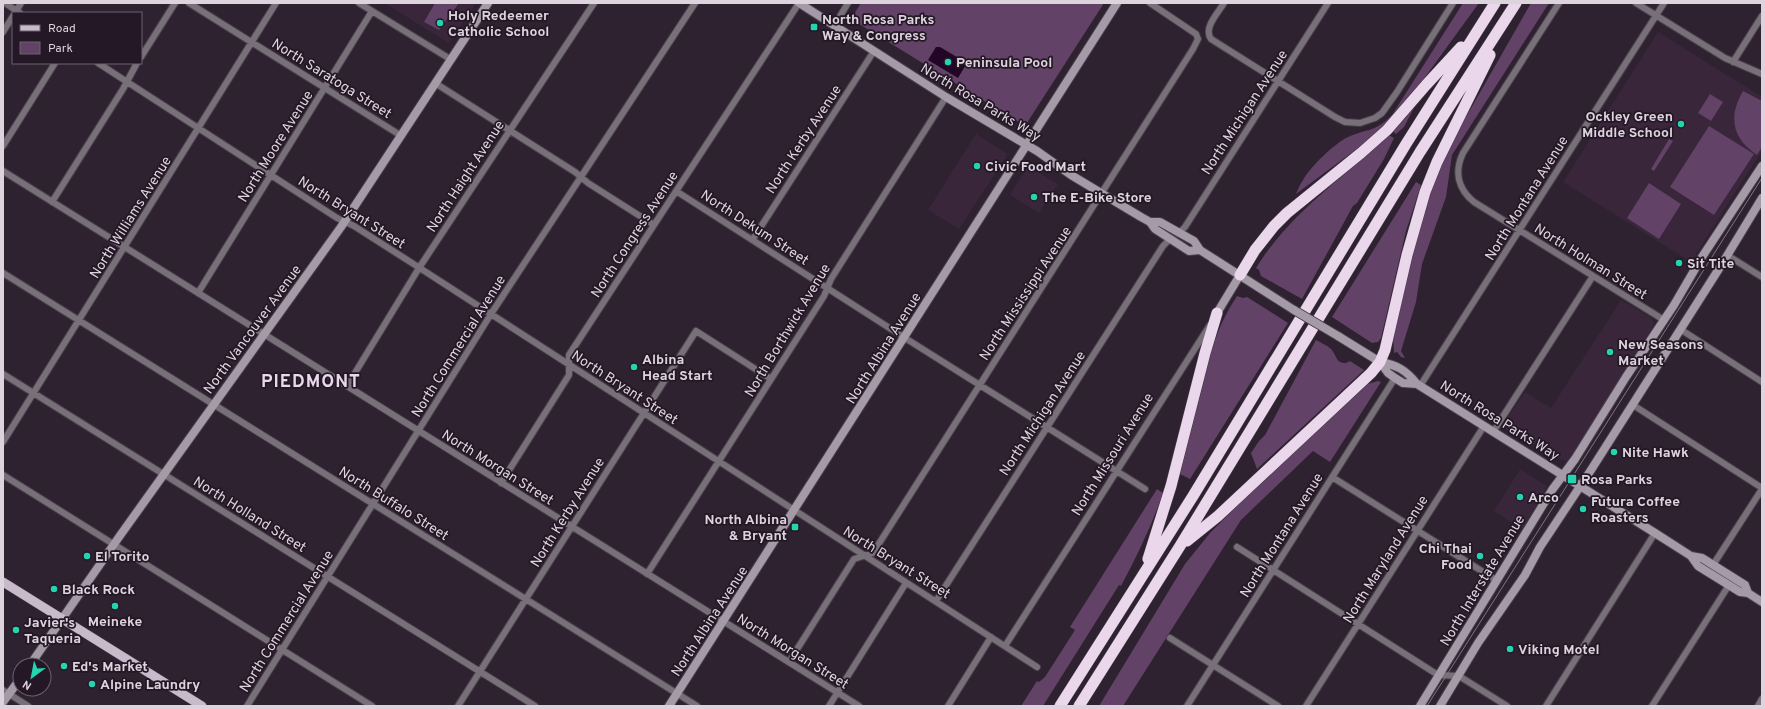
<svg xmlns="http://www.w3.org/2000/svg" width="1765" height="709" font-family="Overpass,sans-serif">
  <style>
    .built { fill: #39263b }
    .green { fill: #624266 }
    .water { fill: #230627 }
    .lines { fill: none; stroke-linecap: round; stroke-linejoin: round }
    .street-casing { stroke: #4a3d4c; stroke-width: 8 }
    .secondary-casing { stroke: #4a3d4c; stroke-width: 10 }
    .primary-casing { stroke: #4a3d4c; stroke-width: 10 }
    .highway-casing { stroke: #4a3d4c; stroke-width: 12 }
    .street { stroke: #777078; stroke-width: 6 }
    .secondary { stroke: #a59aa7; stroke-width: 8 }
    .primary { stroke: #c9bacb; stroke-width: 9 }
    .highway { stroke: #ead7ec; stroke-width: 11 }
    .tram { stroke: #807581; stroke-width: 1 }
    .secondary-bridge-casing { stroke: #4a3d4c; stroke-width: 10; stroke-linecap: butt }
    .secondary-bridge { stroke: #a59aa7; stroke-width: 8 }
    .poi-dot { fill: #23d5af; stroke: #241726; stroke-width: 1.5 }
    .labels { text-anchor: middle; stroke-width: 3.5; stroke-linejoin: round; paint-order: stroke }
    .poi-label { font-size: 14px; font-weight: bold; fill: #ddd3dd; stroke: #241726; text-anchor: start }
    .street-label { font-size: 14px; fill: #ddd3dd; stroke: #241726 }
    .district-label { font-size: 18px; font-weight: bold; letter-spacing: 1px; fill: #e9d7eb; stroke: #241726 }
  </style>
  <rect width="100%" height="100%" fill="#2e2130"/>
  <path class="built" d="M 384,3 L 476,3 L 449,43 Z
    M 1658,32 L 1762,97 L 1762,151 L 1691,262 L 1563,182 Z
    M 976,134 L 1008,154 L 959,229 L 928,210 Z
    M 1028,166 L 1058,184 L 1039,213 L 1010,195 Z
    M 1621,300 L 1650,317 L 1653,320 L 1654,325 L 1571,458 L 1567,461 L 1562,460 L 1506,429 L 1504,425 L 1505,422 L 1525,392 L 1551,408 Z
    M 1520,469 L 1547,486 L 1543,495 L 1522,529 L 1494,511 Z"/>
  <path class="green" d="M 435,3 L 459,3 L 439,30 L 424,22 Z
    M 861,3 L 1104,3 L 1025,126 L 851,19 Z
    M 1463,3 L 1479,3 L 1404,106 L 1370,139 L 1296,194 C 1298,189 1300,184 1303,180 C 1310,167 1335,143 1348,137 C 1368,128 1374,133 1392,115 Z
    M 1531,3 L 1549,3 L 1452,155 L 1446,197 L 1422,264 L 1416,302 L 1401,351 L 1405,358 L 1401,357 L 1397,352 L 1394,353 L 1393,336 L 1410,264 L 1432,186 L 1450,145 Z
    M 1743,91 L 1762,101 L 1762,147 L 1757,155 C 1732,138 1728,117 1743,91 Z
    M 1710,94 L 1723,102 L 1711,121 L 1698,113 Z
    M 1414,108 L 1404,127 L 1396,134 L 1392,131 Z
    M 1709,126 L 1754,154 L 1714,215 L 1670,187 Z
    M 1389,135 L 1394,138 L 1384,159 L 1357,203 L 1353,206 L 1302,299 L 1261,276 L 1259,270 L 1256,268 C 1289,214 1343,178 1389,135 Z
    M 1669,139 L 1673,141 L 1654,171 L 1651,169 Z
    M 1416,182 L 1421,185 L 1406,231 L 1381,338 L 1378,342 L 1372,343 L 1332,317 Z
    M 1649,183 L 1681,204 L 1659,239 L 1627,218 Z
    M 1237,296 L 1243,298 L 1247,297 L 1288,323 L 1190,479 L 1180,474 C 1187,448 1193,422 1200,396 C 1209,359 1215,329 1237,296 Z
    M 1316,340 C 1321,343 1327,345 1331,349 C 1337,355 1335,363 1346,363 L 1350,361 L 1364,370 L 1257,469 L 1251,453 L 1259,441 L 1265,435 Z
    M 1378,381 L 1381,382 L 1330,462 L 1313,451 L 1241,520 L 1123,706 L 1099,706 L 1185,564 L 1210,533 L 1274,469 L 1368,384 Z
    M 1157,489 L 1163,493 C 1152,525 1137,556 1121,586 L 1119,585 L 1043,706 L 1021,706 L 1037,681 L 1039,682 L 1045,677 L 1075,630 L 1070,627 Z"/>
  <path class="water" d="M 936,47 L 940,47 L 967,63 L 958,78 L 928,60 Z"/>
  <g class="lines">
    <defs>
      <path id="street" d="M 5,3 L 20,13
        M 189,3 L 400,135
        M 359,3 L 450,59
        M 1224,3 C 1218,13 1203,28 1211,39 L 1335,117 L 1345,122 L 1360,123 L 1375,118 L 1382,113 L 1397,92 L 1453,3
        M 1559,3 L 1463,153 C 1454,172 1458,189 1474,202 L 1664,320
        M 1636,3 L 1725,58 L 1762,74
        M 15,13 L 21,3
        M 834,26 L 848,3
        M 3,32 L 13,16
        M 141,57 L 175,3
        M 1733,62 L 1762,16
        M 98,63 L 337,218 L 354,226 L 412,263 L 1037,667
        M 435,83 L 575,172 L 588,183 L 654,225
        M 3,146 L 55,63
        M 3,171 L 859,706
        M 676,191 L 905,338 L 1145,489
        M 52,202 L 123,89 L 137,63
        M 1179,233 L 1185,227 L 1328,3
        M 753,239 L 874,51
        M 1727,255 L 1762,277
        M 3,273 L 697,706
        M 198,293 L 372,11
        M 1680,329 L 1762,382
        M 3,374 L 535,706
        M 347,386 L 419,268 L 594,3
        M 1420,386 L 1664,3
        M 1633,405 L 1762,488
        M 1493,432 L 1593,276
        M 3,442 L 276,3
        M 3,475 L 372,706
        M 1332,477 L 1496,580
        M 501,483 L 569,375 L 569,355 L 799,3
        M 1237,547 L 1438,675 L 1459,676 L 1507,706
        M 1713,565 L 1762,489
        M 647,574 L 824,296 L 831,279 L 946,97
        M 936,601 L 1163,246 L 1170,239
        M 1170,638 L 1278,706
        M 1005,646 L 1210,325
        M 789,662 L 854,559 L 873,553 L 1193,49 L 1198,39 L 1196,34 L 1150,3
        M 3,690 L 28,706
        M 247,706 L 491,314 L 695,3
        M 458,706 L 696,331 L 771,379
        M 829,706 L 906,583
        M 948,706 L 991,637
        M 1187,706 L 1395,378
        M 1306,706 L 1484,426
        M 1546,706 L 1655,533
        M 1652,706 L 1729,585
        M 1758,706 L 1762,699"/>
      <path id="secondary" d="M 799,3 L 946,97 L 1037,151 L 1071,175 L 1141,217 L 1150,222 L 1160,222 L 1194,241 L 1200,250 L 1294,310
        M 1150,222 L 1155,229 L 1189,251 L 1200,250
        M 1217,313 L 1240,275
        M 1338,336 L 1380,362 L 1388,373 L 1395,378 L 1403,383 L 1417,384
        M 1380,362 C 1397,365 1406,370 1417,384 L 1655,533 L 1691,556 L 1698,566 L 1740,592 L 1748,593 L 1762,602
        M 1691,556 L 1702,558 L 1745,585 L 1748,593
        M 30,665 L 119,537 L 341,227 L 488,3
        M 3,702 L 20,679
        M 669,706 L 1117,3
        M 1420,706 L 1552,490 L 1575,459 L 1626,377 L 1674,305 L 1702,257 L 1762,166
        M 1440,706 L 1478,643 L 1525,575 L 1540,547 L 1591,470 L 1722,264 L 1762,198"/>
      <path id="primary" d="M 3,582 L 202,706"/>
      <path id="highway" d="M 1240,275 L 1255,250 L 1274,226 L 1287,213 L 1361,153 L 1387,130 L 1426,85 L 1461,47
        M 1187,541 L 1218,516 L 1371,373 L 1380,362 L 1385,350 L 1407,255 L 1425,192 L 1437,162 L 1490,55
        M 1148,559 L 1171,486 L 1205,353 L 1217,313
        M 1060,706 L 1193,496 L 1406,144 L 1495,3
        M 1079,706 L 1180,546 L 1420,152 L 1516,3"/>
    </defs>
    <use href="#street" class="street-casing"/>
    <use href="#secondary" class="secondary-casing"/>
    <use href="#primary" class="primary-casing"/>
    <use href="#highway" class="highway-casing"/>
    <use href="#street" class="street"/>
    <use href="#secondary" class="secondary"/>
    <use href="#primary" class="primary"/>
    <use href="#highway" class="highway"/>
    <path class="tram" d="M 1427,706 L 1762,178"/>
    <defs>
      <path id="secondary-bridge" d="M 1294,310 L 1338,336"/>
    </defs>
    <use href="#secondary-bridge" class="secondary-bridge-casing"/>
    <use href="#secondary-bridge" class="secondary-bridge"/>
  </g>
  <g class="poi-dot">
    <circle cx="440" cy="23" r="4"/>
    <rect x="810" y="23" width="8" height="8" rx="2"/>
    <circle cx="948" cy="62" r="4"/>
    <circle cx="1681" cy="124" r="4"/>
    <circle cx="977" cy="166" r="4"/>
    <circle cx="1034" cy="197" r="4"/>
    <circle cx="1679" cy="263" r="4"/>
    <circle cx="1610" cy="352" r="4"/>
    <circle cx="634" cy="367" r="4"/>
    <circle cx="1614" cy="452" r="4"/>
    <rect x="1567" y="474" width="10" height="10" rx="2"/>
    <circle cx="1520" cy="497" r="4"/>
    <circle cx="1583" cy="509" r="4"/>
    <rect x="791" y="523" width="8" height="8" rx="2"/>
    <circle cx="87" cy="556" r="4"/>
    <circle cx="1480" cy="556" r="4"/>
    <circle cx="54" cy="589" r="4"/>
    <circle cx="115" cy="606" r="4"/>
    <circle cx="16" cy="630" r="4"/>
    <circle cx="1510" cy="649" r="4"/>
    <circle cx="64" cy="666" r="4"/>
    <circle cx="92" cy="684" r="4"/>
  </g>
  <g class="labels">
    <g class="poi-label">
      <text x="448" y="20">Holy Redeemer<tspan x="448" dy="16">Catholic School</tspan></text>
      <text x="822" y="24">North Rosa Parks<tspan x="822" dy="16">Way &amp; Congress</tspan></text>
      <text x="956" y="67">Peninsula Pool</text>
      <text x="1673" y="121" text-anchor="end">Ockley Green<tspan x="1673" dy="16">Middle School</tspan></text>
      <text x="985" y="171">Civic Food Mart</text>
      <text x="1042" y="202">The E-Bike Store</text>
      <text x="1687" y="268">Sit Tite</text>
      <text x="1618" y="349">New Seasons<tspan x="1618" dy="16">Market</tspan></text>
      <text x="642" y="364">Albina<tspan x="642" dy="16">Head Start</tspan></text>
      <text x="1622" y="457">Nite Hawk</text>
      <text x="1581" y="484">Rosa Parks</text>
      <text x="1528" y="502">Arco</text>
      <text x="1591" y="506">Futura Coffee<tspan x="1591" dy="16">Roasters</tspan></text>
      <text x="787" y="524" text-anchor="end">North Albina<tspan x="787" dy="16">&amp; Bryant</tspan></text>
      <text x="1472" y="553" text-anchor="end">Chi Thai<tspan x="1472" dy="16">Food</tspan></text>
      <text x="95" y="561">El Torito</text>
      <text x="62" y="594">Black Rock</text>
      <text x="115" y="626" text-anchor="middle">Meineke</text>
      <text x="24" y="627">Javier's<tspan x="24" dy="16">Taqueria</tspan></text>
      <text x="1518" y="654">Viking Motel</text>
      <text x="72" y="671">Ed's Market</text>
      <text x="100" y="689">Alpine Laundry</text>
    </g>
    <g class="street-label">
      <text transform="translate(332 78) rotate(32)" y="5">North Saratoga Street</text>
      <text transform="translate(981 102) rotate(31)" y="5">North Rosa Parks Way</text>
      <text transform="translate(1244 112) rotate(-57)" y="5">North Michigan Avenue</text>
      <text transform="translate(803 139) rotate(-57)" y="5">North Kerby Avenue</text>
      <text transform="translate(275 146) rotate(-58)" y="5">North Moore Avenue</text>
      <text transform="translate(465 176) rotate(-57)" y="5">North Haight Avenue</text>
      <text transform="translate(1526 198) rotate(-58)" y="5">North Montana Avenue</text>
      <text transform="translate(352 212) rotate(32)" y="5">North Bryant Street</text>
      <text transform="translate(130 217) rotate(-58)" y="5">North Williams Avenue</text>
      <text transform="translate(755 227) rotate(33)" y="5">North Dekum Street</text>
      <text transform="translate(634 234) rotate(-57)" y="5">North Congress Avenue</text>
      <text transform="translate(1591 261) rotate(32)" y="5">North Holman Street</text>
      <text transform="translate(1025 293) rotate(-57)" y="5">North Mississippi Avenue</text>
      <text transform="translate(252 329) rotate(-54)" y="5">North Vancouver Avenue</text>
      <text transform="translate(787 330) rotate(-59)" y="5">North Borthwick Avenue</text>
      <text transform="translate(458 346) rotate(-58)" y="5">North Commercial Avenue</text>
      <text transform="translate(883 348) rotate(-58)" y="5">North Albina Avenue</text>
      <text transform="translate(625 387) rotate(33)" y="5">North Bryant Street</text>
      <text transform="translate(1042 413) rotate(-57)" y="5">North Michigan Avenue</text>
      <text transform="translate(1500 420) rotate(32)" y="5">North Rosa Parks Way</text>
      <text transform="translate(1112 454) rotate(-58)" y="5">North Missouri Avenue</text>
      <text transform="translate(498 467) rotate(32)" y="5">North Morgan Street</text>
      <text transform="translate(394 503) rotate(32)" y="5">North Buffalo Street</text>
      <text transform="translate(567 512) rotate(-58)" y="5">North Kerby Avenue</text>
      <text transform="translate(250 514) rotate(32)" y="5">North Holland Street</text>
      <text transform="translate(1281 535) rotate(-58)" y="5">North Montana Avenue</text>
      <text transform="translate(1385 559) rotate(-58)" y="5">North Maryland Avenue</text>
      <text transform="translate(897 562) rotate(32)" y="5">North Bryant Street</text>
      <text transform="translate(1482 580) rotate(-59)" y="5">North Interstate Avenue</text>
      <text transform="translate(286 621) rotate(-58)" y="5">North Commercial Avenue</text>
      <text transform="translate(709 621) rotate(-57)" y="5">North Albina Avenue</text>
      <text transform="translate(793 651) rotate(32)" y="5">North Morgan Street</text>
    </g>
    <g class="district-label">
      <text x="311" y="387">PIEDMONT</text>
    </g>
  </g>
  <rect width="1765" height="709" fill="none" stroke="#ddd3dd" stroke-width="8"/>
  <rect x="12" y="12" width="130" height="52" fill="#241726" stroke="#6e626f"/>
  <rect x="20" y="25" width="20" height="6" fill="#c9bacb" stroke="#6e626f"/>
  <text x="48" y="32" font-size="12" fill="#ddd3dd">Road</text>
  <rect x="20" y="42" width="20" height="12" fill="#624266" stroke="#6e626f"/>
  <text x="48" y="52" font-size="12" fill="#ddd3dd">Park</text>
  <g transform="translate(32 677) rotate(212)"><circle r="19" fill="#241726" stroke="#6e626f"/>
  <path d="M0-3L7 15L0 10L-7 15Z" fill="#23d5af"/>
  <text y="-6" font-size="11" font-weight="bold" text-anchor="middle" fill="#ddd3dd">N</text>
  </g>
</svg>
